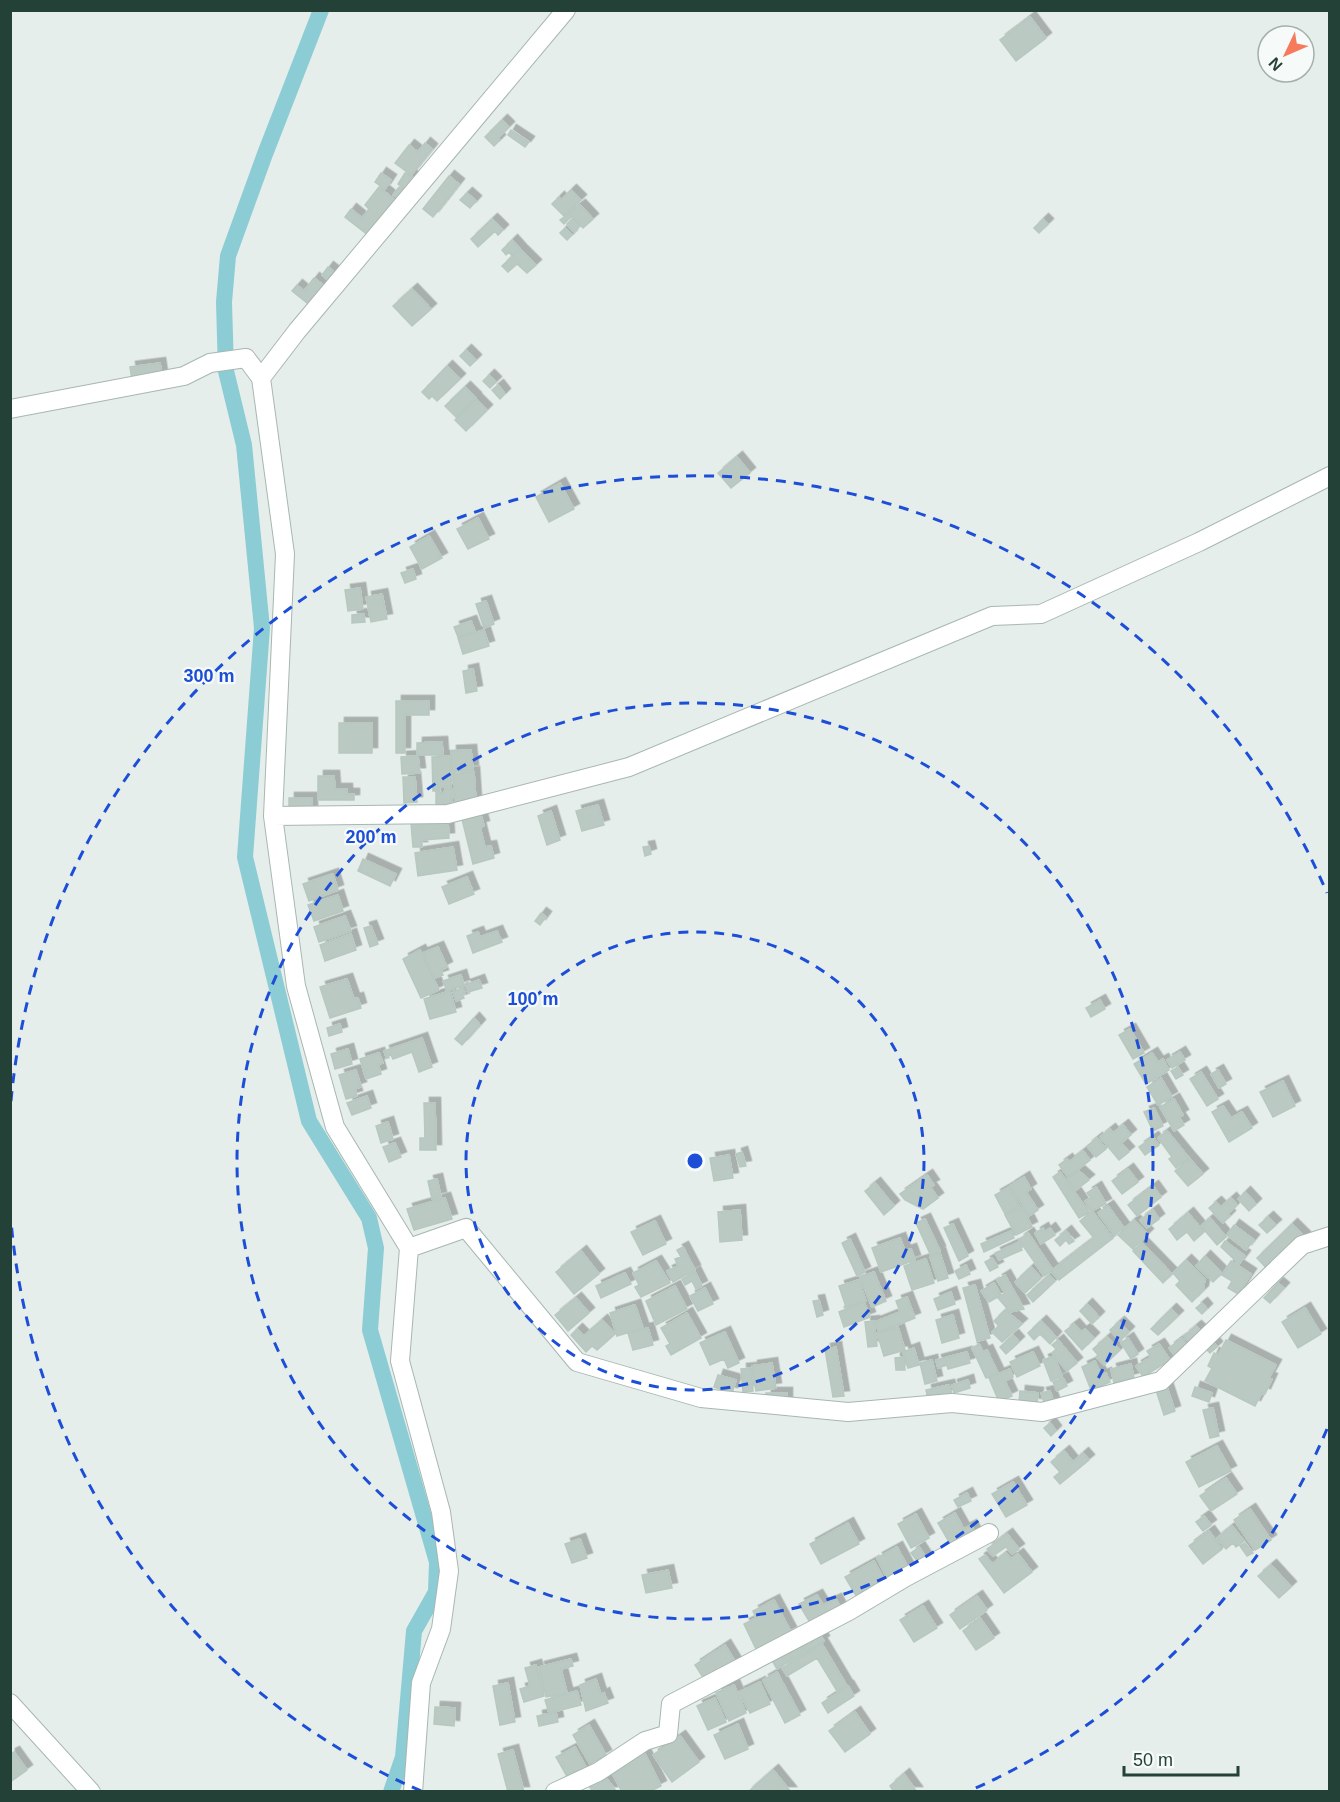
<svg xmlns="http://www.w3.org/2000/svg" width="1340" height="1802" font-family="Helvetica,sans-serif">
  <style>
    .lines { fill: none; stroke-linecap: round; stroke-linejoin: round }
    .canal { stroke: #8cccd4; stroke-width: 16 }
    .building { fill: #bac9c2; stroke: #b7c8c0; stroke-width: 1.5; filter: url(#shadow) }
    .minor-casing { stroke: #a7b7b1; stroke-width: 20 }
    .minor { stroke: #fff; stroke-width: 18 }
    .ring { fill: none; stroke: #1d4ed8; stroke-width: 3; stroke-dasharray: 10 8 }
    .centre { fill: #1d4ed8; stroke: #f6faf8; stroke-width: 3 }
    .ring-label { font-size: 18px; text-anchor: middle; font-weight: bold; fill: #1d4ed8; stroke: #f6faf8; stroke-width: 4.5; stroke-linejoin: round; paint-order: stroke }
  </style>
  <defs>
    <filter id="shadow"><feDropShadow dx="5.5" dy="-5.5" stdDeviation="0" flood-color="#0004"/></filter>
  </defs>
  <rect width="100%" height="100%" fill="#e5eeea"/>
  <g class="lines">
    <path class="canal" d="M 321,10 L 265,154 L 228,256 L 224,302 L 226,371 L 244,445 L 262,628 L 245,857 L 309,1121 L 369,1218 L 376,1248 L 370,1330 L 437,1562 L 436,1592 L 414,1631 L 403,1757 L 391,1792"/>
  </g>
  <path class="building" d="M 1030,17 L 1046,38 L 1016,61 L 1000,40 Z
    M 502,120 L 509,127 L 498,138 L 500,140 L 494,146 L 485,137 Z
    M 511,130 L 529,142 L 525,147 L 508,135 Z
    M 425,143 L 432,149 L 411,175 L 395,163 L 409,145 L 418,152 Z
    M 381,173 L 391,180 L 385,189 L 375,182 Z
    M 405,173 L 413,177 L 406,189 L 398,184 Z
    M 449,176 L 459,184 L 433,217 L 423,209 Z
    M 379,187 L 400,204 L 373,239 L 345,217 L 351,209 L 362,218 L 369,209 L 365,205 Z
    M 399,187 L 405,192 L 400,199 L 393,195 Z
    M 571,190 L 581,200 L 564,216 L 552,204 L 559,197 L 561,200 Z
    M 467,193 L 476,201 L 470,208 L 460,200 Z
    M 580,205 L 593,219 L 583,228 L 572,216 L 564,224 L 560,220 Z
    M 573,218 L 580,226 L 574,232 L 567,224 Z
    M 492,219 L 503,230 L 498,235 L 495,231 L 478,247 L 471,239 Z
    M 1043,219 L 1048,224 L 1039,233 L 1034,228 Z
    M 565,228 L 572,235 L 567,240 L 560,233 Z
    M 512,240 L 520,249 L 512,256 L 509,252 L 506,255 L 502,250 Z
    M 520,249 L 536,265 L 527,273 L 517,264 L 508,272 L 502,266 Z
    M 328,267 L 339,276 L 333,284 L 322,275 Z
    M 314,278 L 327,288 L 312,307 L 292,291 L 297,285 L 304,291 Z
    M 412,289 L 431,309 L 412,326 L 393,306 Z
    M 466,350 L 476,360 L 470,366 L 460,356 Z
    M 160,363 L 162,376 L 132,380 L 130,367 Z
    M 447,366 L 460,379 L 437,401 L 432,396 L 429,399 L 422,392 Z
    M 489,375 L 496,382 L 490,388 L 483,381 Z
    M 498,385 L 505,394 L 500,399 L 492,390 Z
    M 465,387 L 476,398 L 456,417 L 445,406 Z
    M 476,399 L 487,410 L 466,431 L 455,420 Z
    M 737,457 L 750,473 L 731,488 L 718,473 Z
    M 560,483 L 574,509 L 549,522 L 536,497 Z
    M 478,518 L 489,539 L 468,549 L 457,529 Z
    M 429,536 L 442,558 L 422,569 L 410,547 Z
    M 413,569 L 416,579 L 405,583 L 401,573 Z
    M 360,588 L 363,609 L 348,611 L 345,590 Z
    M 382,594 L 387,619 L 371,622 L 366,597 Z
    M 486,601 L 494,624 L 484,628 L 476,604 Z
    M 364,614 L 365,622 L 352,623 L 352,615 Z
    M 471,621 L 475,631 L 458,637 L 454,627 Z
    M 484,630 L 489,646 L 463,654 L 458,638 Z
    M 473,669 L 477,691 L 466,693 L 463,671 Z
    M 396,701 L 429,701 L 429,715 L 405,715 L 405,753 L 396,753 Z
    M 339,723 L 372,723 L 372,753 L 339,753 Z
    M 442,742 L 443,755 L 417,755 L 417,743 Z
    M 471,750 L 473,770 L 452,772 L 451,751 Z
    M 418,756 L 420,773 L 402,774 L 401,757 Z
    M 450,756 L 451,787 L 440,787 L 440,791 L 433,791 L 432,757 Z
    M 474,772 L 476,802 L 455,803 L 453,774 Z
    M 318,776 L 334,776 L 335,789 L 347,789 L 347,794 L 354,794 L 354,800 L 318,800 Z
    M 403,777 L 415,777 L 417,802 L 404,803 Z
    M 445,789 L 452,789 L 451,807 L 436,806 L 436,792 L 444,793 Z
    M 289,798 L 312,798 L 312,811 L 289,811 Z
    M 598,805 L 604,825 L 582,831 L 576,811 Z
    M 551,811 L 560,840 L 547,845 L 538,816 Z
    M 481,815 L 484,826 L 480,827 L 485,847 L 491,846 L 494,858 L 473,864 L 462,819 Z
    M 448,821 L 449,838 L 422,840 L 422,847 L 413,847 L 411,823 Z
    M 649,846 L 651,854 L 645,856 L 643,847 Z
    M 453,847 L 457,870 L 418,876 L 415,853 Z
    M 363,859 L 396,874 L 390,886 L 358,871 Z
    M 333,874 L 338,890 L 309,901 L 303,884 Z
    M 467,877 L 474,894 L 449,904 L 442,887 Z
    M 338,895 L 343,911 L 314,921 L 308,905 Z
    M 541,913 L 546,917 L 540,925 L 535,921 Z
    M 345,916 L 351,931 L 319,942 L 314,927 Z
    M 371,926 L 378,944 L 370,947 L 364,928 Z
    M 497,931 L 502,942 L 473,953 L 467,936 L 478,932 L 480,937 Z
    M 351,934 L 356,950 L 325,961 L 320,945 Z
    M 438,947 L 447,967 L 441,970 L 443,975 L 434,978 L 423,953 Z
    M 420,950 L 439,990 L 421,998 L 403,959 Z
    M 461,975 L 464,985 L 447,991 L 443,981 Z
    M 347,979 L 354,999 L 358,998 L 361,1008 L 330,1018 L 320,987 Z
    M 479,980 L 482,988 L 468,992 L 465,985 Z
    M 463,988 L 465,993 L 462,994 L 464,998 L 456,1001 L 453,992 Z
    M 450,991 L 456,1012 L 430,1019 L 424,999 Z
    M 1100,1000 L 1105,1009 L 1091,1017 L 1086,1008 Z
    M 474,1018 L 480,1025 L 462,1045 L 455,1039 Z
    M 340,1024 L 342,1032 L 329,1036 L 327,1028 Z
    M 1130,1029 L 1144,1053 L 1133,1059 L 1119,1035 Z
    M 422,1038 L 432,1067 L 419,1072 L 412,1052 L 393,1059 L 391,1055 L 386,1057 L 384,1051 Z
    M 348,1049 L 352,1064 L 335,1069 L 331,1054 Z
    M 1180,1052 L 1185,1060 L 1172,1068 L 1167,1060 Z
    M 379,1053 L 383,1063 L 378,1064 L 381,1074 L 366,1079 L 360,1059 Z
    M 1152,1053 L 1158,1062 L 1163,1059 L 1169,1070 L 1146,1084 L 1134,1064 Z
    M 1178,1067 L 1183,1075 L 1176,1079 L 1171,1071 Z
    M 356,1070 L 361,1087 L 355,1089 L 357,1096 L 346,1099 L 339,1075 Z
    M 1218,1070 L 1226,1084 L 1219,1088 L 1211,1074 Z
    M 1201,1072 L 1218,1099 L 1207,1106 L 1190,1079 Z
    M 1161,1078 L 1172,1097 L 1158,1105 L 1147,1087 Z
    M 1283,1081 L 1295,1106 L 1273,1117 L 1260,1092 Z
    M 367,1096 L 371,1108 L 352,1115 L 347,1103 Z
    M 1174,1099 L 1183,1115 L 1179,1117 L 1184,1125 L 1174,1131 L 1160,1107 Z
    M 424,1103 L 435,1103 L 436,1150 L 420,1150 L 420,1138 L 425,1138 Z
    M 1223,1106 L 1231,1118 L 1242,1112 L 1252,1128 L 1229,1142 L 1212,1112 Z
    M 1154,1108 L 1163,1126 L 1153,1131 L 1144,1112 Z
    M 388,1122 L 393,1139 L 381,1143 L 376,1126 Z
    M 1123,1125 L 1131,1135 L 1121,1143 L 1129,1152 L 1119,1160 L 1100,1137 L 1110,1129 L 1113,1133 Z
    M 1167,1131 L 1189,1158 L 1176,1168 L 1169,1159 L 1172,1157 L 1158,1138 Z
    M 1153,1137 L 1159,1145 L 1145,1155 L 1139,1147 Z
    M 1097,1138 L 1106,1149 L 1096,1157 L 1087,1146 Z
    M 395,1143 L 401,1157 L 389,1162 L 383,1147 Z
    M 1083,1151 L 1090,1160 L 1068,1177 L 1059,1165 L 1067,1159 L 1069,1162 Z
    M 742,1152 L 746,1166 L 740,1167 L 736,1154 Z
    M 729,1155 L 733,1178 L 714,1181 L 710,1158 Z
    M 1190,1159 L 1203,1174 L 1188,1186 L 1175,1171 Z
    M 1128,1169 L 1138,1182 L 1122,1194 L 1112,1181 Z
    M 1079,1171 L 1089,1180 L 1076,1190 L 1067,1179 Z
    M 1060,1172 L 1089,1212 L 1079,1218 L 1053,1177 Z
    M 927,1175 L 934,1185 L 930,1187 L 938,1198 L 923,1209 L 905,1200 L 900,1194 Z
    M 1024,1177 L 1031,1189 L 1026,1192 L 1038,1210 L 1029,1216 L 1010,1186 Z
    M 437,1179 L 441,1197 L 432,1199 L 428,1181 Z
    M 875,1183 L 894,1206 L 884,1215 L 865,1191 Z
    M 1153,1186 L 1161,1197 L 1137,1216 L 1128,1205 Z
    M 1009,1187 L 1019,1206 L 1005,1214 L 995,1195 Z
    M 1096,1187 L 1106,1204 L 1091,1211 L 1085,1201 L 1091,1198 L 1087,1193 Z
    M 1245,1192 L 1256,1204 L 1249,1211 L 1238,1199 Z
    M 445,1198 L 452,1219 L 414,1230 L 407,1209 Z
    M 1231,1198 L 1237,1205 L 1228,1214 L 1230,1216 L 1223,1223 L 1209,1208 L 1216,1202 L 1221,1207 Z
    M 1108,1206 L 1124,1228 L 1114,1235 L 1098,1213 Z
    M 1022,1207 L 1032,1227 L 1016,1235 L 1005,1215 Z
    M 740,1210 L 742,1240 L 720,1242 L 718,1212 Z
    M 1153,1210 L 1159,1219 L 1147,1228 L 1140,1220 Z
    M 1092,1211 L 1113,1238 L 1059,1280 L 1051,1271 L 1094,1238 L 1080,1221 Z
    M 1188,1213 L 1204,1232 L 1194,1241 L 1187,1232 L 1177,1240 L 1169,1229 Z
    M 1268,1217 L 1276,1225 L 1267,1233 L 1259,1225 Z
    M 1210,1218 L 1226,1237 L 1217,1245 L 1201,1226 Z
    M 925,1219 L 940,1251 L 931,1256 L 916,1223 Z
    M 1134,1220 L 1148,1234 L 1133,1249 L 1118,1235 Z
    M 655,1221 L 666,1244 L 643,1255 L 631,1232 Z
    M 953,1224 L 968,1256 L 959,1261 L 944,1228 Z
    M 1292,1224 L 1305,1237 L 1269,1271 L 1257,1258 Z
    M 1234,1225 L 1254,1240 L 1246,1250 L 1227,1235 Z
    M 1043,1228 L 1045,1232 L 1050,1228 L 1055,1235 L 1041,1244 L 1035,1233 Z
    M 1011,1231 L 1014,1238 L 984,1252 L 981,1244 Z
    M 1066,1231 L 1074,1241 L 1069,1244 L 1066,1240 L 1060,1246 L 1055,1240 Z
    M 1028,1233 L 1053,1270 L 1044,1276 L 1019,1240 Z
    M 900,1238 L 905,1251 L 911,1249 L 915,1260 L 881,1272 L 872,1248 Z
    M 850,1239 L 865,1272 L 857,1276 L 842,1243 Z
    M 1225,1241 L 1245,1256 L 1239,1264 L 1221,1247 Z
    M 1019,1242 L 1022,1250 L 999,1260 L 995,1253 Z
    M 1142,1243 L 1172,1274 L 1163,1283 L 1133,1251 Z
    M 683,1247 L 695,1270 L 673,1282 L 667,1271 L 678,1266 L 675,1259 L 681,1257 L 677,1250 Z
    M 581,1251 L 599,1274 L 574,1294 L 556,1272 Z
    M 940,1253 L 948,1278 L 938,1281 L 930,1257 Z
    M 1205,1256 L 1222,1273 L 1213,1282 L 1196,1266 Z
    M 992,1258 L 998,1267 L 990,1271 L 985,1262 Z
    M 926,1259 L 934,1283 L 912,1290 L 904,1266 Z
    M 1186,1260 L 1205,1279 L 1203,1291 L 1192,1302 L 1176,1285 L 1180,1281 L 1173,1273 Z
    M 656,1261 L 670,1283 L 641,1297 L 635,1287 L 639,1285 L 633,1273 Z
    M 1231,1261 L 1251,1274 L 1238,1294 L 1228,1288 L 1232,1281 L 1222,1275 Z
    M 966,1265 L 970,1274 L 959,1279 L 955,1271 Z
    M 1031,1267 L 1041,1278 L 1025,1293 L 1015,1282 Z
    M 695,1272 L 702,1286 L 696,1289 L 692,1281 L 685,1285 L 682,1279 Z
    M 874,1272 L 886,1301 L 872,1307 L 860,1277 Z
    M 625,1273 L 631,1284 L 601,1298 L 596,1286 Z
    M 1005,1275 L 1024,1309 L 1010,1312 L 998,1298 L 1005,1293 L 997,1280 Z
    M 1049,1275 L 1055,1281 L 1033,1302 L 1027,1295 Z
    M 859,1280 L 866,1301 L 846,1307 L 839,1286 Z
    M 994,1283 L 1001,1295 L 989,1302 L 981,1291 Z
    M 1278,1283 L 1284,1288 L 1270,1303 L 1264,1298 Z
    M 975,1285 L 990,1338 L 977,1341 L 963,1288 Z
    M 675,1286 L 687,1309 L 656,1325 L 646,1301 Z
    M 705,1288 L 713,1304 L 698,1311 L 690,1296 Z
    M 951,1292 L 955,1304 L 938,1310 L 934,1299 Z
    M 907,1297 L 915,1318 L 879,1332 L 875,1322 L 900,1312 L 896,1301 Z
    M 576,1298 L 589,1313 L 568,1331 L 555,1315 Z
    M 819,1300 L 823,1315 L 817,1317 L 813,1301 Z
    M 864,1302 L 870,1317 L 844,1327 L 839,1312 Z
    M 1202,1303 L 1207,1309 L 1202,1314 L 1196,1308 Z
    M 1087,1304 L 1099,1317 L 1092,1324 L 1080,1311 Z
    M 635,1305 L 643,1328 L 617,1336 L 610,1313 Z
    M 1305,1308 L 1321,1334 L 1298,1348 L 1282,1322 Z
    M 1171,1309 L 1178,1316 L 1158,1335 L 1151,1329 Z
    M 1005,1310 L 1022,1324 L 1002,1342 L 992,1332 L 999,1326 L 994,1321 Z
    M 687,1313 L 701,1338 L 671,1355 L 666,1346 L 670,1344 L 661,1328 Z
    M 953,1315 L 959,1338 L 942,1343 L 936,1320 Z
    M 602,1320 L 615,1334 L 597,1350 L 592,1346 L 586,1352 L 571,1335 L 577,1329 L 584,1336 Z
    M 874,1321 L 877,1346 L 868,1347 L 865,1322 Z
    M 1041,1321 L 1056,1337 L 1050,1344 L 1040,1334 L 1034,1340 L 1028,1333 Z
    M 1119,1322 L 1129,1332 L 1120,1341 L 1110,1330 Z
    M 1074,1324 L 1081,1332 L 1085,1329 L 1094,1338 L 1082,1350 L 1065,1331 Z
    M 1196,1326 L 1201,1331 L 1188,1341 L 1184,1336 Z
    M 898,1327 L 905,1350 L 884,1356 L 877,1333 Z
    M 648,1328 L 653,1345 L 633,1350 L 628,1333 Z
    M 725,1332 L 739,1363 L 728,1368 L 724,1359 L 710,1365 L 700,1343 Z
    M 1013,1335 L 1019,1342 L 1006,1354 L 1000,1347 Z
    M 1107,1337 L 1120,1350 L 1104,1365 L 1096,1357 L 1098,1355 L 1093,1349 Z
    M 1128,1338 L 1138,1354 L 1131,1359 L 1121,1343 Z
    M 1182,1338 L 1188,1346 L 1175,1356 L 1169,1348 Z
    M 1058,1340 L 1077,1363 L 1067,1371 L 1052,1353 L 1056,1349 L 1052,1345 Z
    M 1226,1340 L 1276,1365 L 1269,1378 L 1272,1379 L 1265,1394 L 1262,1393 L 1255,1406 L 1205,1381 L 1212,1368 L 1208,1366 L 1214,1353 L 1218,1355 Z
    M 1214,1343 L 1217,1347 L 1210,1353 L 1206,1349 Z
    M 979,1344 L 983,1352 L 987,1350 L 998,1373 L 986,1378 L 972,1348 Z
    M 1159,1344 L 1170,1360 L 1143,1377 L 1136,1366 L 1151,1357 L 1147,1351 Z
    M 836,1347 L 844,1396 L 833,1397 L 825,1349 Z
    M 914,1348 L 919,1365 L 908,1368 L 903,1352 Z
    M 967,1352 L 970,1363 L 948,1369 L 947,1365 L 938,1368 L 936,1360 Z
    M 1033,1352 L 1040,1366 L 1017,1377 L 1010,1362 Z
    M 1054,1356 L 1062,1376 L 1051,1381 L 1043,1360 Z
    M 904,1357 L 905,1370 L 896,1370 L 895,1358 Z
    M 932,1360 L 937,1381 L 925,1384 L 920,1363 Z
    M 1095,1361 L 1101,1375 L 1106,1373 L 1110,1382 L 1091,1390 L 1082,1367 Z
    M 772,1363 L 776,1388 L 756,1391 L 752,1366 Z
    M 1131,1364 L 1134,1378 L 1114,1383 L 1111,1369 Z
    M 751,1368 L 753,1391 L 743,1392 L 741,1369 Z
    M 1010,1369 L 1013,1377 L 1005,1381 L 1012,1396 L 999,1402 L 989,1378 Z
    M 718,1375 L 736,1380 L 732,1393 L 714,1387 Z
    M 1063,1378 L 1067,1386 L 1057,1391 L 1053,1382 Z
    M 968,1380 L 970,1388 L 954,1393 L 952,1385 Z
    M 1166,1384 L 1175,1411 L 1164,1415 L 1155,1387 Z
    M 949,1385 L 952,1394 L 928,1400 L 926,1390 Z
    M 1195,1387 L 1212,1393 L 1209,1402 L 1192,1396 Z
    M 1020,1391 L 1038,1393 L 1037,1404 L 1019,1402 Z
    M 1050,1391 L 1054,1403 L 1045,1405 L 1041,1393 Z
    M 766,1393 L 787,1393 L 787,1403 L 766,1403 Z
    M 1213,1408 L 1219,1436 L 1210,1438 L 1203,1410 Z
    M 1050,1423 L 1056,1431 L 1051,1436 L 1044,1428 Z
    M 1217,1446 L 1231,1471 L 1199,1487 L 1186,1462 Z
    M 1064,1451 L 1073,1462 L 1083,1453 L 1089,1460 L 1060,1484 L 1054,1477 L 1060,1472 L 1051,1462 Z
    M 1226,1478 L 1237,1494 L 1211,1511 L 1200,1496 Z
    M 1013,1482 L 1027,1505 L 1006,1517 L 992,1494 Z
    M 967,1493 L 971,1501 L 958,1507 L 954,1500 Z
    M 1250,1509 L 1271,1540 L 1255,1550 L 1234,1520 Z
    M 955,1513 L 964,1529 L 971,1525 L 976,1534 L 952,1547 L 938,1523 Z
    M 916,1514 L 929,1538 L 911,1548 L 898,1524 Z
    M 1204,1516 L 1211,1525 L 1203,1531 L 1196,1522 Z
    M 848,1523 L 859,1544 L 821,1564 L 810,1544 Z
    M 1232,1526 L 1244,1541 L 1236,1547 L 1233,1543 L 1226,1549 L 1217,1538 Z
    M 1209,1531 L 1222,1549 L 1203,1564 L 1189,1546 Z
    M 1007,1534 L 1019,1549 L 1012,1554 L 1006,1547 L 993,1556 L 987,1549 Z
    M 580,1539 L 587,1558 L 572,1563 L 565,1544 Z
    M 1245,1543 L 1253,1553 L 1247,1556 L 1240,1546 Z
    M 897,1547 L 910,1571 L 889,1582 L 877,1558 Z
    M 919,1547 L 927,1559 L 920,1565 L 911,1553 Z
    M 1006,1553 L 1011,1559 L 1018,1554 L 1032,1572 L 1004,1593 L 979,1559 L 985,1555 L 992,1564 Z
    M 874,1561 L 886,1583 L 858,1599 L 845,1577 Z
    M 1271,1565 L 1291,1587 L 1279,1598 L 1258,1576 Z
    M 668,1570 L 672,1588 L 646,1593 L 642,1575 Z
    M 817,1595 L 823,1605 L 836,1599 L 841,1609 L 812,1626 L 799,1604 Z
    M 977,1596 L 987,1610 L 960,1629 L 950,1615 Z
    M 774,1600 L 791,1632 L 756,1649 L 744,1624 L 756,1618 L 753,1611 Z
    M 923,1606 L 937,1628 L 914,1642 L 900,1620 Z
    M 980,1618 L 994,1638 L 976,1650 L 963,1631 Z
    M 817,1630 L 824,1641 L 806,1652 L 800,1641 Z
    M 798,1641 L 804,1652 L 777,1669 L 770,1657 Z
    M 822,1644 L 847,1686 L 837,1691 L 817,1658 L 787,1676 L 782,1668 Z
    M 725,1645 L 736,1663 L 706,1682 L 695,1665 Z
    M 571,1659 L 573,1666 L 561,1669 L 567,1693 L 546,1697 L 539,1667 Z
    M 536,1665 L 544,1696 L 524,1702 L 520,1689 L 530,1686 L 525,1668 Z
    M 777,1672 L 800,1715 L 785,1723 L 763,1680 Z
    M 596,1679 L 601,1695 L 604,1693 L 608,1703 L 586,1711 L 580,1685 Z
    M 760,1682 L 770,1704 L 750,1713 L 739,1692 Z
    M 508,1683 L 515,1722 L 500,1725 L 493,1686 Z
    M 734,1685 L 746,1713 L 729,1721 L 716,1693 Z
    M 848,1686 L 854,1696 L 828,1713 L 822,1703 Z
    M 577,1691 L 581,1705 L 549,1713 L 545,1700 Z
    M 715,1698 L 726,1722 L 708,1730 L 697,1706 Z
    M 435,1707 L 455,1708 L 454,1726 L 434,1724 Z
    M 556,1712 L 558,1722 L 539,1726 L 537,1716 Z
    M 855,1712 L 870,1734 L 845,1752 L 829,1731 Z
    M 738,1724 L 748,1749 L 725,1759 L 714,1735 Z
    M 589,1725 L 606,1755 L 590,1764 L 573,1735 Z
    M 680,1736 L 699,1762 L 672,1782 L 653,1755 Z
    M 575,1747 L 588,1771 L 569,1780 L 556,1757 Z
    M 513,1750 L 524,1792 L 508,1792 L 498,1754 Z
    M 14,1752 L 27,1770 L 10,1782 L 10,1754 Z
    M 644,1752 L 661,1786 L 649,1792 L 622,1792 L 610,1769 Z
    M 773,1770 L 791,1792 L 748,1792 Z
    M 603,1774 L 617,1792 L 593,1792 L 589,1786 Z
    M 904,1774 L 917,1792 L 894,1792 L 890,1786 Z"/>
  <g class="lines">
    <defs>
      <path id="minor" d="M 10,409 L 184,376 L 210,363 L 246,358 L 261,378
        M 273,816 L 448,814 L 629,767 L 992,616 L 1041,614 L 1199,542 L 1330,476
        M 409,1248 L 466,1228 L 577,1362 L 701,1398 L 848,1412 L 952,1403 L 1042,1412 L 1161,1381 L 1302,1245 L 1330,1236
        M 10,1703 L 91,1792
        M 413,1792 L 421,1683 L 441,1629 L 449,1571 L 441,1512 L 400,1361 L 409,1248 L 335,1127 L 296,986 L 273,816 L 285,554 L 261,378 L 297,331 L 566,10
        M 555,1792 L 598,1772 L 645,1741 L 668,1734 L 671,1704 L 849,1611 L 906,1577 L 989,1533"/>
    </defs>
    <use href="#minor" class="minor-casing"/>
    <use href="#minor" class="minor"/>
  </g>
  <g class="ring">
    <circle cx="695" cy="1161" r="229"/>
    <circle cx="695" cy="1161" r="458"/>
    <path d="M1327 1429A687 687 0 0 1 969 1791M421 1791A687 687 0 0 1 11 1221M11 1101A687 687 0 0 1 1327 893"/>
  </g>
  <circle cx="695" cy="1161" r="9" class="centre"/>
  <g class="ring-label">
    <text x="209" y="682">300 m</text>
    <text x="371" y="843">200 m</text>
    <text x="533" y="1005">100 m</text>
  </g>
  <rect width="1340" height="1802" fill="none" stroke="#234137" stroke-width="24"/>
  <g transform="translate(1286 54) rotate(226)"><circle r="28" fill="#f6faf8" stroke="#a2b0ab" stroke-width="1.5"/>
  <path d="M0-4.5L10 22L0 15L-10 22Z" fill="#f57b5c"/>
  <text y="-9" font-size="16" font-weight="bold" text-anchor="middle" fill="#234137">N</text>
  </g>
  <path d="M1124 1766v9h114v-9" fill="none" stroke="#234137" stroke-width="3"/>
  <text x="1133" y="1766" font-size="18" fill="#234137" stroke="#f6faf8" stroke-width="4.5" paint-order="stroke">50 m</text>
</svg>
